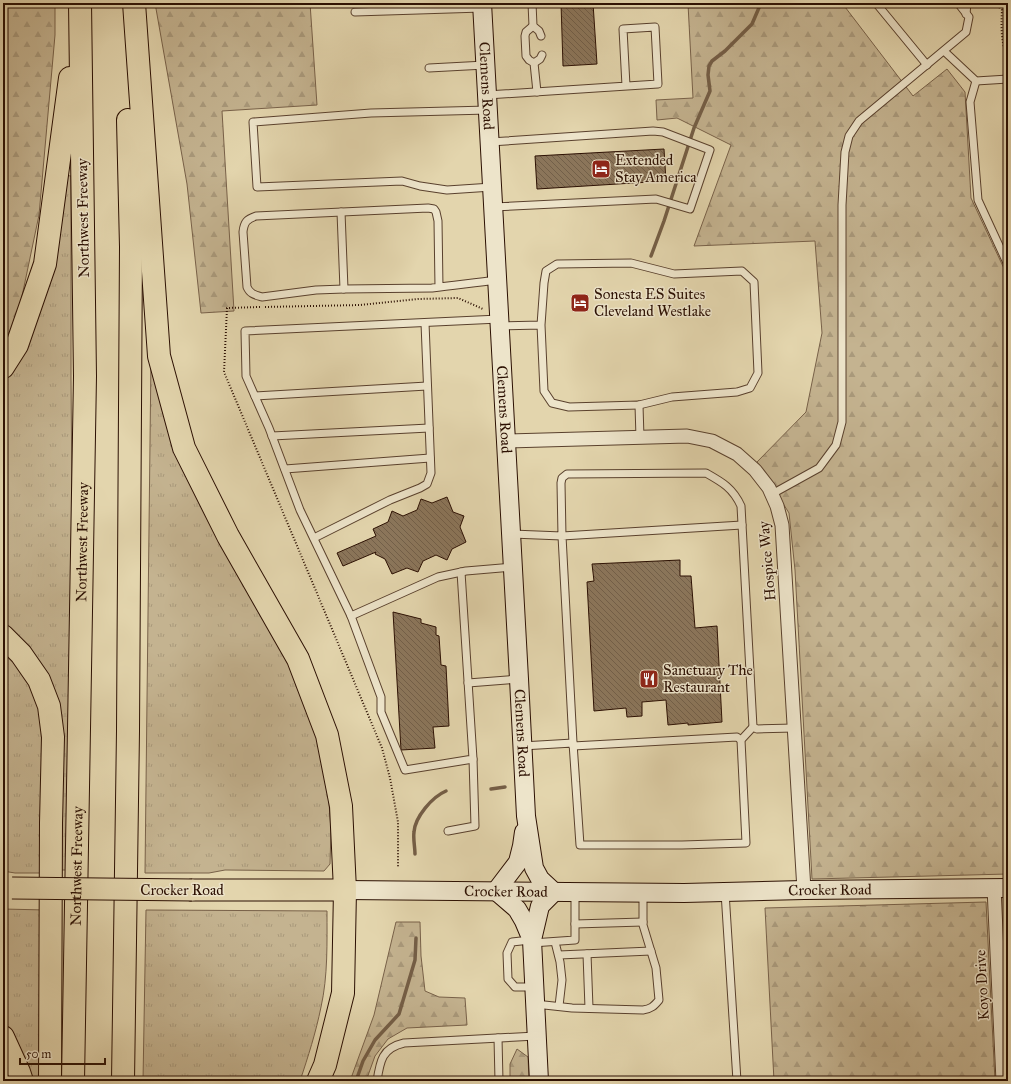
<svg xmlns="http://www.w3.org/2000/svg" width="1011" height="1084" font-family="'IM FELL Great Primer',serif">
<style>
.grass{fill:url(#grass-tufts);stroke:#786149}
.forest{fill:url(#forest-firs);stroke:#786149}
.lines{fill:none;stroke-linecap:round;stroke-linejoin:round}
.stream{stroke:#745e46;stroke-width:3.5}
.building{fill:url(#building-back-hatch);stroke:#2b0f02}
.lane-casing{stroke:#59402d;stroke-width:9}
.street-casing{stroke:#59402d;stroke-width:15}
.secondary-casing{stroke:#2b0f02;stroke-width:20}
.primary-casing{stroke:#2b0f02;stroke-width:23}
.highway-casing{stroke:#2b0f02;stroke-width:24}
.path{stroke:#2b0f02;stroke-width:2;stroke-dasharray:1 2;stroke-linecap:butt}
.lane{stroke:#ede4ca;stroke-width:7}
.street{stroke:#ede4ca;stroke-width:13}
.secondary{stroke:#ede4ca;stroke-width:18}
.primary{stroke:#e3d5ad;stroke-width:21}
.highway{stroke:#e3d5ad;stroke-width:22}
.primary-bridge-casing{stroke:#2b0f02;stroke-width:23;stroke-linecap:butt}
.primary-bridge{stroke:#e3d5ad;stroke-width:21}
.labels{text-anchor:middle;stroke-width:3;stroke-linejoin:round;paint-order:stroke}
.street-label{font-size:15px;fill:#2b0f02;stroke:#ede4ca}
.poi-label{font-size:15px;fill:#2b0f02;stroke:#ede4ca;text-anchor:start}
</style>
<defs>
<pattern id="grass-tufts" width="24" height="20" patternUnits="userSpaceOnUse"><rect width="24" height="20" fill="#c4b390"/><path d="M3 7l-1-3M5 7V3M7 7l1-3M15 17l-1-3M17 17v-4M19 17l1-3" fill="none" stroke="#a9997b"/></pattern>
<pattern id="forest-firs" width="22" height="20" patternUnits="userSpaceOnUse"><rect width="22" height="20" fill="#c4b390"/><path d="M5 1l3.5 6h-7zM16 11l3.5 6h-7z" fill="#a9997b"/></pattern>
<pattern id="building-back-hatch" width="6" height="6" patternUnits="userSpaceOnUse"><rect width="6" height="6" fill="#8b765b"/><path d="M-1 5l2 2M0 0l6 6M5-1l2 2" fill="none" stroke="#725f49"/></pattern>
</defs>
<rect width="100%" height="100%" fill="#e3d5ad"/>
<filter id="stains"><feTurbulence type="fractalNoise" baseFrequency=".005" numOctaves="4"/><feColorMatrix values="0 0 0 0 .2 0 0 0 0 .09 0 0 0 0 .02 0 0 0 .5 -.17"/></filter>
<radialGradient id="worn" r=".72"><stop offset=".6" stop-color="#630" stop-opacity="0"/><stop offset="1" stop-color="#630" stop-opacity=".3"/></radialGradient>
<g class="grass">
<polygon points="64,175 71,176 71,379 72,503 66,870 61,870 62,726 3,626 3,383 10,372"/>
<polygon points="151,357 158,383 279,636 326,762 331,830 330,864 324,871 225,870 209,873 145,873"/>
<polygon points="3,644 42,703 46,873 15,873 3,871"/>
<polygon points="3,909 46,910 46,1081 30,1081 23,1058 3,1018"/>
<path d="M146,910L327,911C327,942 328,976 321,1007C316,1032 308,1057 300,1081H143Z"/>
</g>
<g class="forest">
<polygon points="3,3 55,3 55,35 39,215 17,320 3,342 3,55 5,40 3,37"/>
<polygon points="155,3 310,3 317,105 222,111 234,311 201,313 187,184"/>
<polygon points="617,3 842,3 913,96 947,69 965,92 971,198 1008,277 1008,874 812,879 795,570 789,513 757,462 806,412 822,333 815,241 694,246 731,145 677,118 657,120 656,100 693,98 688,4 617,7"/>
<polygon points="986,902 995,1081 774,1081 765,908"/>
<polygon points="396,922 420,922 421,956 425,991 439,997 465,998 467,1025 407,1028 388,1039 375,1056 366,1081 350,1081 374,1015"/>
<polygon points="517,1049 528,1057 529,1081 510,1081 510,1064"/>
</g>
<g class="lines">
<g class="stream">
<polyline points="651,256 664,221 694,128 710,91 708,75 709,66 712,61 725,51 752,24 761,3"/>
<polyline points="491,789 505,787"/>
<path d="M415,854C415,847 413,839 414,832C415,817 432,797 446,791"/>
<polyline points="356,1081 363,1061 375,1040 399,1014 415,960 416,938"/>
</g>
</g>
<g class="building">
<polygon points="561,3 593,3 597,64 563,66"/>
<polygon points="664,149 666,181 537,189 535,156"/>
<polygon points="447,497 453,512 464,516 460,527 466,542 452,549 447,560 436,555 423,561 418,572 407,568 392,574 385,559 375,554 376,552 343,566 337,553 376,536 373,529 388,522 392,511 403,516 417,510 421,499 432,503"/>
<polygon points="680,560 680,576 691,576 695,628 717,626 722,722 688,725 688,723 668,725 666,700 642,702 642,716 627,717 626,708 594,711 587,582 594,581 592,564"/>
<polygon points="393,612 421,619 421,623 436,627 436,635 439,636 441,665 446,666 449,726 433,727 435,748 401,750"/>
</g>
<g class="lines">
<g class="lane-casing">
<g id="lane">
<polyline points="532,3 533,26 539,31 541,36"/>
<polyline points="876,3 927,65"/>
<polyline points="355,12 482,8"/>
<polyline points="966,14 967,3"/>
<polyline points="533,26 526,32 525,36 526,56 529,60 534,63 537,92"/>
<polyline points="944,51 976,81 1008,79"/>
<polyline points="534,63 540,59 542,55"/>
<polyline points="429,68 485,65"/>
<polyline points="976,81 970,102 978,200 1008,265"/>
<polyline points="487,95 658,84 655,27 623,29 626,86"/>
<polyline points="488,110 371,113 253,122 257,187 402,181 420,186 447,190 492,187"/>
<polyline points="490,142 653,131 663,132 710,150 690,209 656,199 494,207"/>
<polyline points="341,212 344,289"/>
<path d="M439,287L438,221L436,212L434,209L428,208L256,216C247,219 244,222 243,232L247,287C250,294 255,295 262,297L316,290L344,289L432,288C454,285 475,283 497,280"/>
<polyline points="500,326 541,325 544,283 546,271 557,264 631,263 674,274 742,271 754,282 758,373 750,388 737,392 672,397 639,405 569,407 552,403 544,391 541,325"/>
<polyline points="255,396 427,386"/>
<polyline points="639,405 640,438"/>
<polyline points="272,436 429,428"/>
<polyline points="285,469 430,458"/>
<polyline points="772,494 819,468 836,445 842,422 842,205 845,152 849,136 859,121 966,32 969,17 958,3"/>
<path d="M512,534L562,536L561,483L562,478L567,474L706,473C722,482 733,488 741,506L753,727L757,729L794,728"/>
<polyline points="314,538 390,500 420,488 427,484 431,473 425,323"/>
<polyline points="461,572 473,759 405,770 381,712 381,697 351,616 300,510 269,428 246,376 245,331 499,319"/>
<polyline points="351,616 438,577 466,571 513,567"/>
<polyline points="468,683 519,679"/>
<polyline points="573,743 562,536 742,525"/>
<polyline points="522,746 573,743 580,845 682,845 746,843 741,740 753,727"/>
<polyline points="573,746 737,737 741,740"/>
<polyline points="448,831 475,826 473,759"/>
<polyline points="725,892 737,1081"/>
<polyline points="575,924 643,922"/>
<polyline points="530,940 512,942 507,953 508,979 515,987 534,987"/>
<polyline points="555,942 560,962 562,980 559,1006"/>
<polyline points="532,943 575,940 575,892"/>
<polyline points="587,954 589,1008"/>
<polyline points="559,955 651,951"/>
<path d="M535,1004L572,1008L643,1010C651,1009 654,1006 659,1000L656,968L643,925V893"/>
<polyline points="498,1038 499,1081"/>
<path d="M377,1081C380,1061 382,1048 404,1043L536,1036"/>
</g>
</g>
<g class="street-casing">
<g id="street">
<polyline points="506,441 687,436 712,441 737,454 755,470 769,488 777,506 782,525 804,890"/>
<polyline points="994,888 1003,1081"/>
</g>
</g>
<g class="secondary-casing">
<g id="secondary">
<path id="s1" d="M482,3L519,679L526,816L534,868L540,879L554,892"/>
<path id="s2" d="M345,890L684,893L804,890L1008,888"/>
<polyline points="496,891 518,862 522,846 524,832"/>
<polyline points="496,891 517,909 524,921 532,940"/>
<polyline points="539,1081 532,940 540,906 554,892"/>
</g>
</g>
<g class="primary-casing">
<polyline id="primary" points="192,890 345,890"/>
</g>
<g class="highway-casing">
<g id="highway">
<polyline points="134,3 159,356 184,448 228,536 298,659 327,735 341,806 345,890 343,993 325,1065 318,1081"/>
<polyline points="3,367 17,345 45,264 70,78"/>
<polyline points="3,636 21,654 39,680 49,706 53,737 51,823 50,1081"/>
<polyline points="3,1037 19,1072 22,1081"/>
<path id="s3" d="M73,1081L85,376L80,3"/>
<polyline points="123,1081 128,731 131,247 128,120"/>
</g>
</g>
<g class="path">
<path d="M995,3L1002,10C1001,28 1001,43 1008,61"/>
<polyline points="260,307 227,308 224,372 382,748 390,778 398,822 398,868"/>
<polyline points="265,307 360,305 418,299 458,298 483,309"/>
</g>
<use href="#lane" class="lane"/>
<use href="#street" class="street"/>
<use href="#secondary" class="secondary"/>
<use href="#primary" class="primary"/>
<use href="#highway" class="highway"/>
<g class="primary-bridge-casing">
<polyline id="primary-bridge" points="12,888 192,890"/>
</g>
<use href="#primary-bridge" class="primary-bridge"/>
</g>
<defs>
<g id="hotel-square" transform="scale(1)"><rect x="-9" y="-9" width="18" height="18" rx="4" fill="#8f2418" stroke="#ede4ca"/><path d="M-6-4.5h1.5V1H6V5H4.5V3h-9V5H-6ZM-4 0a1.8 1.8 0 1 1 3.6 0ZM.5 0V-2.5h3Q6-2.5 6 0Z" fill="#fff"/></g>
<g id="restaurant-square" transform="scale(1)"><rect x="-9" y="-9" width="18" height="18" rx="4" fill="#8f2418" stroke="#ede4ca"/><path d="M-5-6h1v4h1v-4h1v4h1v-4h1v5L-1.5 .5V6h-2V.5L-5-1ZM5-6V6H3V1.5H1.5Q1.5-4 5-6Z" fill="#fff"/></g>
</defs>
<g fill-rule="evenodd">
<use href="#hotel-square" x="601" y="169"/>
<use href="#hotel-square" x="580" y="303"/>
<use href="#restaurant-square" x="649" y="679"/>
</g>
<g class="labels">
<g class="street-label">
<text dy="5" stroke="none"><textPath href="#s1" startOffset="83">Clemens Road</textPath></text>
<text transform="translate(83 218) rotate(-91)" y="5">Northwest Freeway</text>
<text dy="5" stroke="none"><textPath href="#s1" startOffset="407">Clemens Road</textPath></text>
<text dy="5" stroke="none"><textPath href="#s3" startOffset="539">Northwest Freeway</textPath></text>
<text transform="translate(767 561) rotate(-95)" y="5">Hospice Way</text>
<text dy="5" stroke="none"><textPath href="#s1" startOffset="731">Clemens Road</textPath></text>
<text dy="5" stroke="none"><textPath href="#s3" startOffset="215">Northwest Freeway</textPath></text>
<text x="182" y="895">Crocker Road</text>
<text dy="5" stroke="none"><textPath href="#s2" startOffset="485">Crocker Road</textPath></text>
<text dy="5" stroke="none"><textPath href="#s2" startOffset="161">Crocker Road</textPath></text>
<text transform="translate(982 985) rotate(-93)" y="5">Koyo Drive</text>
</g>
<g class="poi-label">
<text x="615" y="165">Extended<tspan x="615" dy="17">Stay America</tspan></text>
<text x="594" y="299">Sonesta ES Suites<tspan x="594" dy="17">Cleveland Westlake</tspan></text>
<text x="663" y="675">Sanctuary The<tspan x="663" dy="17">Restaurant</tspan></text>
</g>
</g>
<rect width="1011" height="1084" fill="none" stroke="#e3d5ad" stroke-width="16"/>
<rect x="4" y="4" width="1003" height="1076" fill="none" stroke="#2b0f02" stroke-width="2"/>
<rect x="8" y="8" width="995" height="1068" fill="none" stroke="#2b0f02"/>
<path d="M20 1058v6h85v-6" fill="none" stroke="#2b0f02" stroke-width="2"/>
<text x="26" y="1058" font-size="12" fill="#2b0f02" stroke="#ede4ca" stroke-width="3" paint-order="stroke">50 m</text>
<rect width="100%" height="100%" filter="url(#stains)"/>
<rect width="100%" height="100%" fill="url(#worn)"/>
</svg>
